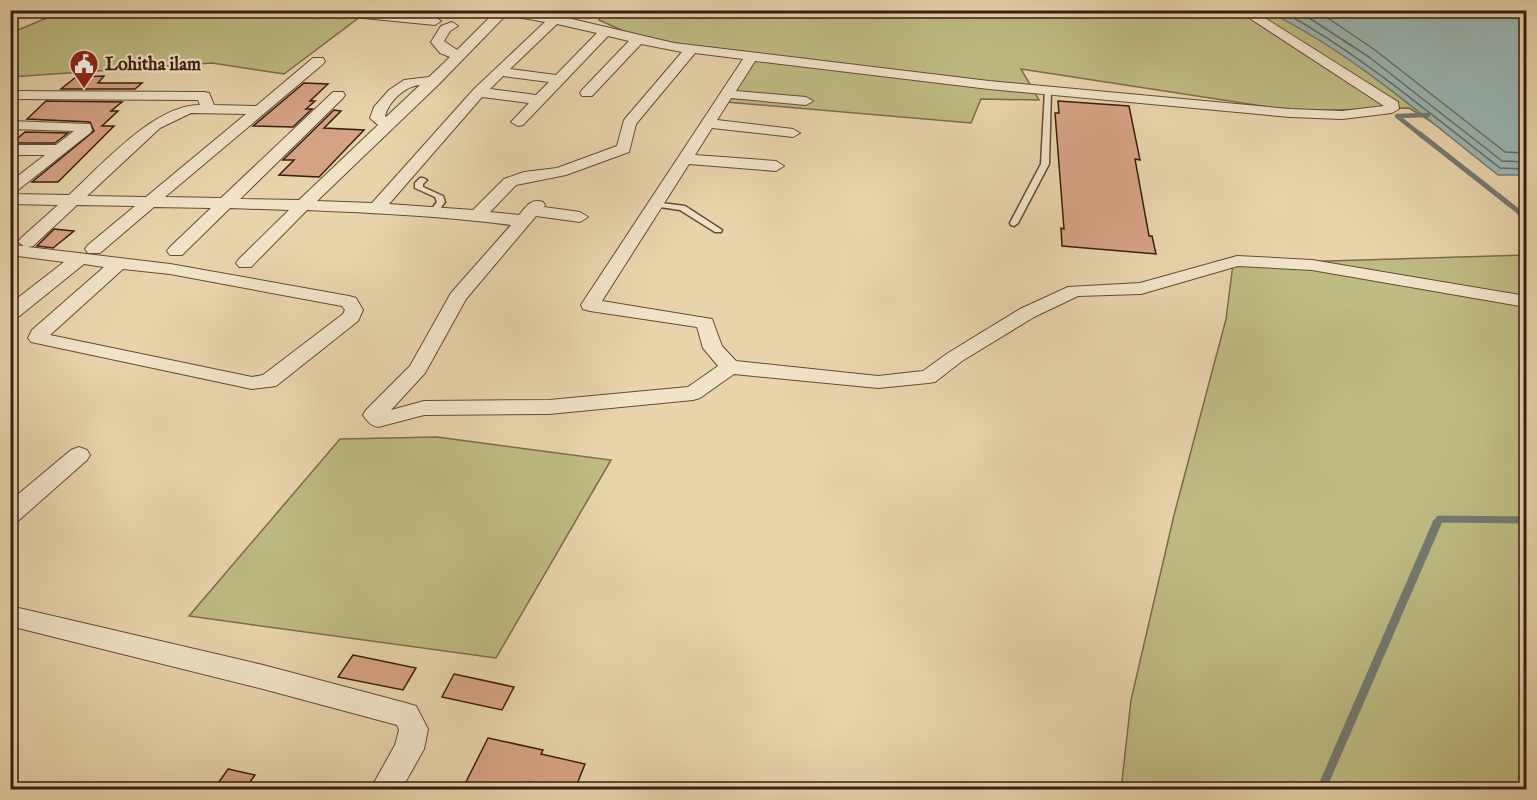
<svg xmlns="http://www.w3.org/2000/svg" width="1537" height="800" font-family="'IM FELL English',serif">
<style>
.green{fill:#bebb83;stroke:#7c6c48;stroke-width:1.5}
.water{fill:#9ab6b3;stroke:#747971;stroke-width:1.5}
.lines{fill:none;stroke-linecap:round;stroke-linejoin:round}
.shore{stroke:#6a6a60;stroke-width:1.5}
.stream-far3{stroke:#747971;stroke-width:4.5}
.stream-far2{stroke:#747971;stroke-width:5}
.stream-far1{stroke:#747971;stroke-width:7}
.stream{stroke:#747971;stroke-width:9}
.building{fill:#d6a284;stroke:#3b1d0e;stroke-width:1.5}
.lane-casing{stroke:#664b35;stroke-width:3}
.street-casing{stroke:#664b35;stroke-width:2}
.lane{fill:#f0e3c8;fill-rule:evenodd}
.street{fill:#f0e3c8;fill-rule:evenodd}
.labels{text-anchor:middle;stroke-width:4.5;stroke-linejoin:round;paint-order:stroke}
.far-poi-label{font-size:18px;font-weight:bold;fill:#3b1d0e;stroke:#f0e3c8;text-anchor:start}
</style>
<rect width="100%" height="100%" fill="#e8d4ab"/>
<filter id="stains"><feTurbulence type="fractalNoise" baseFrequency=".00333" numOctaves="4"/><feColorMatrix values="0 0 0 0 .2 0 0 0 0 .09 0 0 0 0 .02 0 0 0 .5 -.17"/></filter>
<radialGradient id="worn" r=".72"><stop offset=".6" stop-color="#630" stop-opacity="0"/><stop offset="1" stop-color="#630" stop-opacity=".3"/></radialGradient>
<g class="green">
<polygon points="270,10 361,16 284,74 212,63 11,77 11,33 63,11"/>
<polygon points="603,10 1526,11 1509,169 1409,108 1295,111 1021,69 1039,100 981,99 971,123 726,102 758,55 639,38 599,20"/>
<polygon points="1526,255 1526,789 1121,790 1131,700 1174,515 1226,319 1233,264"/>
<polygon points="437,437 611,460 496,658 189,616 340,439"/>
</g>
<path class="water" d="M1267,11H1526V175H1498C1424,117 1351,52 1267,11Z"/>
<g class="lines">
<g class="shore">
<path d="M1280,10C1360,54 1428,112 1500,168L1526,169"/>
<polyline points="1297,10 1369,57 1502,161 1526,162"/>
<polyline points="1316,10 1375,50 1505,152 1526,153"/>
</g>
<polyline class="stream-far3" points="1422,136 1397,116 1428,115"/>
<polyline class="stream-far2" points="1420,134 1518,211 1526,221"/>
<polyline class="stream-far1" points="1436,525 1439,519 1526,520"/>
<polyline class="stream" points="1321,790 1437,523"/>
</g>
<g class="building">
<polygon points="104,76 98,83 142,83 135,89 61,89 76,77"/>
<polygon points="304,83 328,84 310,101 315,101 306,109 312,109 293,127 253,126"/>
<polygon points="46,101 122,102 111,111 118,111 102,126 114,126 58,182 32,182 94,131 90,122 27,119"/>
<polygon points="1058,101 1129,106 1140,160 1135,159 1149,236 1152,236 1156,254 1062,246 1061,228 1064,229 1055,113 1059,113"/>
<polygon points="334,110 341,111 324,128 364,130 319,177 279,175 294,160 283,160"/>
<polygon points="25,132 68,133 55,143 12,143"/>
<polygon points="54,229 74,231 53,248 37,246"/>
<polygon points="353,655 416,668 403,690 338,677"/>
<polygon points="454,674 514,687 502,710 442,697"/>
<polygon points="488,738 543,750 541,754 585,764 575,789 559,789 529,782 526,789 499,789 466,782"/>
<polygon points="228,769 255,775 245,789 214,789"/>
</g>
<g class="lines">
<g class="lane-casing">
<g id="lane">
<polygon points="1048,88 1051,90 1049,164 1018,223 1014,226 1011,225 1010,223 1041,164 1045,90"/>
<polygon points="420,178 423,178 427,180 423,184 423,187 443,196 445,202 437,213 431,213 430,211 437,202 435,197 415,188 415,183"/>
<polygon points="653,202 685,206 722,230 721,232 715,232 680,210 653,206"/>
</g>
</g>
<g class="street-casing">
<g id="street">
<polygon points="10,10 31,10 10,17"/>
<polygon points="317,10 365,10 435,17 441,21 435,25 323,14"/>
<path d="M497,10H521L555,15L674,43L989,81L1290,109L1342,111L1384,106L1237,10H1252L1398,102L1399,109L1392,113L1342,119L1290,117L989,89L755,61L736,91L806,97L813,101L806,105L731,98L717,120L793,129L800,133L793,137L712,128L695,155L776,161L784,166L776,171L689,164L602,301L712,319L722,346L736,361L878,376L923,371L948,353L1020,309L1068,287L1140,283L1237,256L1312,260L1526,296V307L1312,270L1238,266L1141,294L1078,296L1034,317L962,361L935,382L928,383L878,388L734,374L700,398L693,400L549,414L424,415L378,427C370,425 368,422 363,415L366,410L410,366L451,293L511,225C442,216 376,213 307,210L251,267H239L236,263L239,259L289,210L230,208L182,255H170L167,251L170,247L211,208L154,207L100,253H88L85,249L88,245L135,206L77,205L33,246L28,247L170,264L349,296L356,298L363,310L358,321L276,386L252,389L31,342L28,338L32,330L104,267L84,264L17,318L10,320V304L64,262L10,255V245L24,246L18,242L21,238L58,205L10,204V182L45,155H10V145H56L74,131L10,129V121L90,124L92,130L90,133L13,194L69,195C101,166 155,104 200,105L198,100L10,99V91L204,92L209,93L214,105L256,106L313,58H323L325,61L323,64L165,197L221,198L333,92H343L345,95L343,98L240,199L299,200L378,125L370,118L374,107L389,90L404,80L429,77L450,57L440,53L431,42L441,26L452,22L458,26L450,31L444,41L457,50ZM506,15L545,22L474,89L372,203L317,201L439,84ZM557,24L597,33L556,75L510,69ZM608,36L629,41L582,90L580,93L582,96H592L641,44L682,52L624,120L617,146L557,168L524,172L504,179L473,210L389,204L482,97L529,103L511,122L518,126L523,125ZM695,53L743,59L581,305L583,309L590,311L697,327L703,348L718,366L688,387L549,400L424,401L391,410L425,373L466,299L536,216L580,222L588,217L580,212L544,207L545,205L543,202C531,198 526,207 519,215L490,212L516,185L566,175L629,152L636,124ZM503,76L549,82L536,95L490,89ZM420,85L386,117L385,116C389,101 405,86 420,85ZM191,113L246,114L146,197L87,196L160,128ZM123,269L170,274L342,306L345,310L343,314L263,375L252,377L50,335Z"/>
<polygon points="79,447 87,450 90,455 87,460 18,521 10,523 10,501 71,450"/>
<polygon points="10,606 263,665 406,703 416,706 428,729 424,749 401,790 370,790 395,745 399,730 397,725 263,689 10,626"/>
</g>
</g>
<use href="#lane" class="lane"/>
<use href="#street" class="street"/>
</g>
<defs>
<g id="civic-pin" transform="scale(1.5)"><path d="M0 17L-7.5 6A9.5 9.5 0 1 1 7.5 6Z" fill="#8f2418" stroke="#f0e3c8"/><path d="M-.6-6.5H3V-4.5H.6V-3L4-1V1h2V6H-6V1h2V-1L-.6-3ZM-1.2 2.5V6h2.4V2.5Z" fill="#fff"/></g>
</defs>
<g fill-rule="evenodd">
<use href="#civic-pin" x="84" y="64"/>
</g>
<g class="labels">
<g class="far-poi-label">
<text x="105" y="70">Lohitha ilam</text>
</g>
</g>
<rect width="1537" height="800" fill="none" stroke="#e8d4ab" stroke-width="36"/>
<rect x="12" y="12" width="1513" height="776" fill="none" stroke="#3b1d0e" stroke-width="3"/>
<rect x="18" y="18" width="1501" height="764" fill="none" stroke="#3b1d0e" stroke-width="1.5"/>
<rect width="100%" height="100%" filter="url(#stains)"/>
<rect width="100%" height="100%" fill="url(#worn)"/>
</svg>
